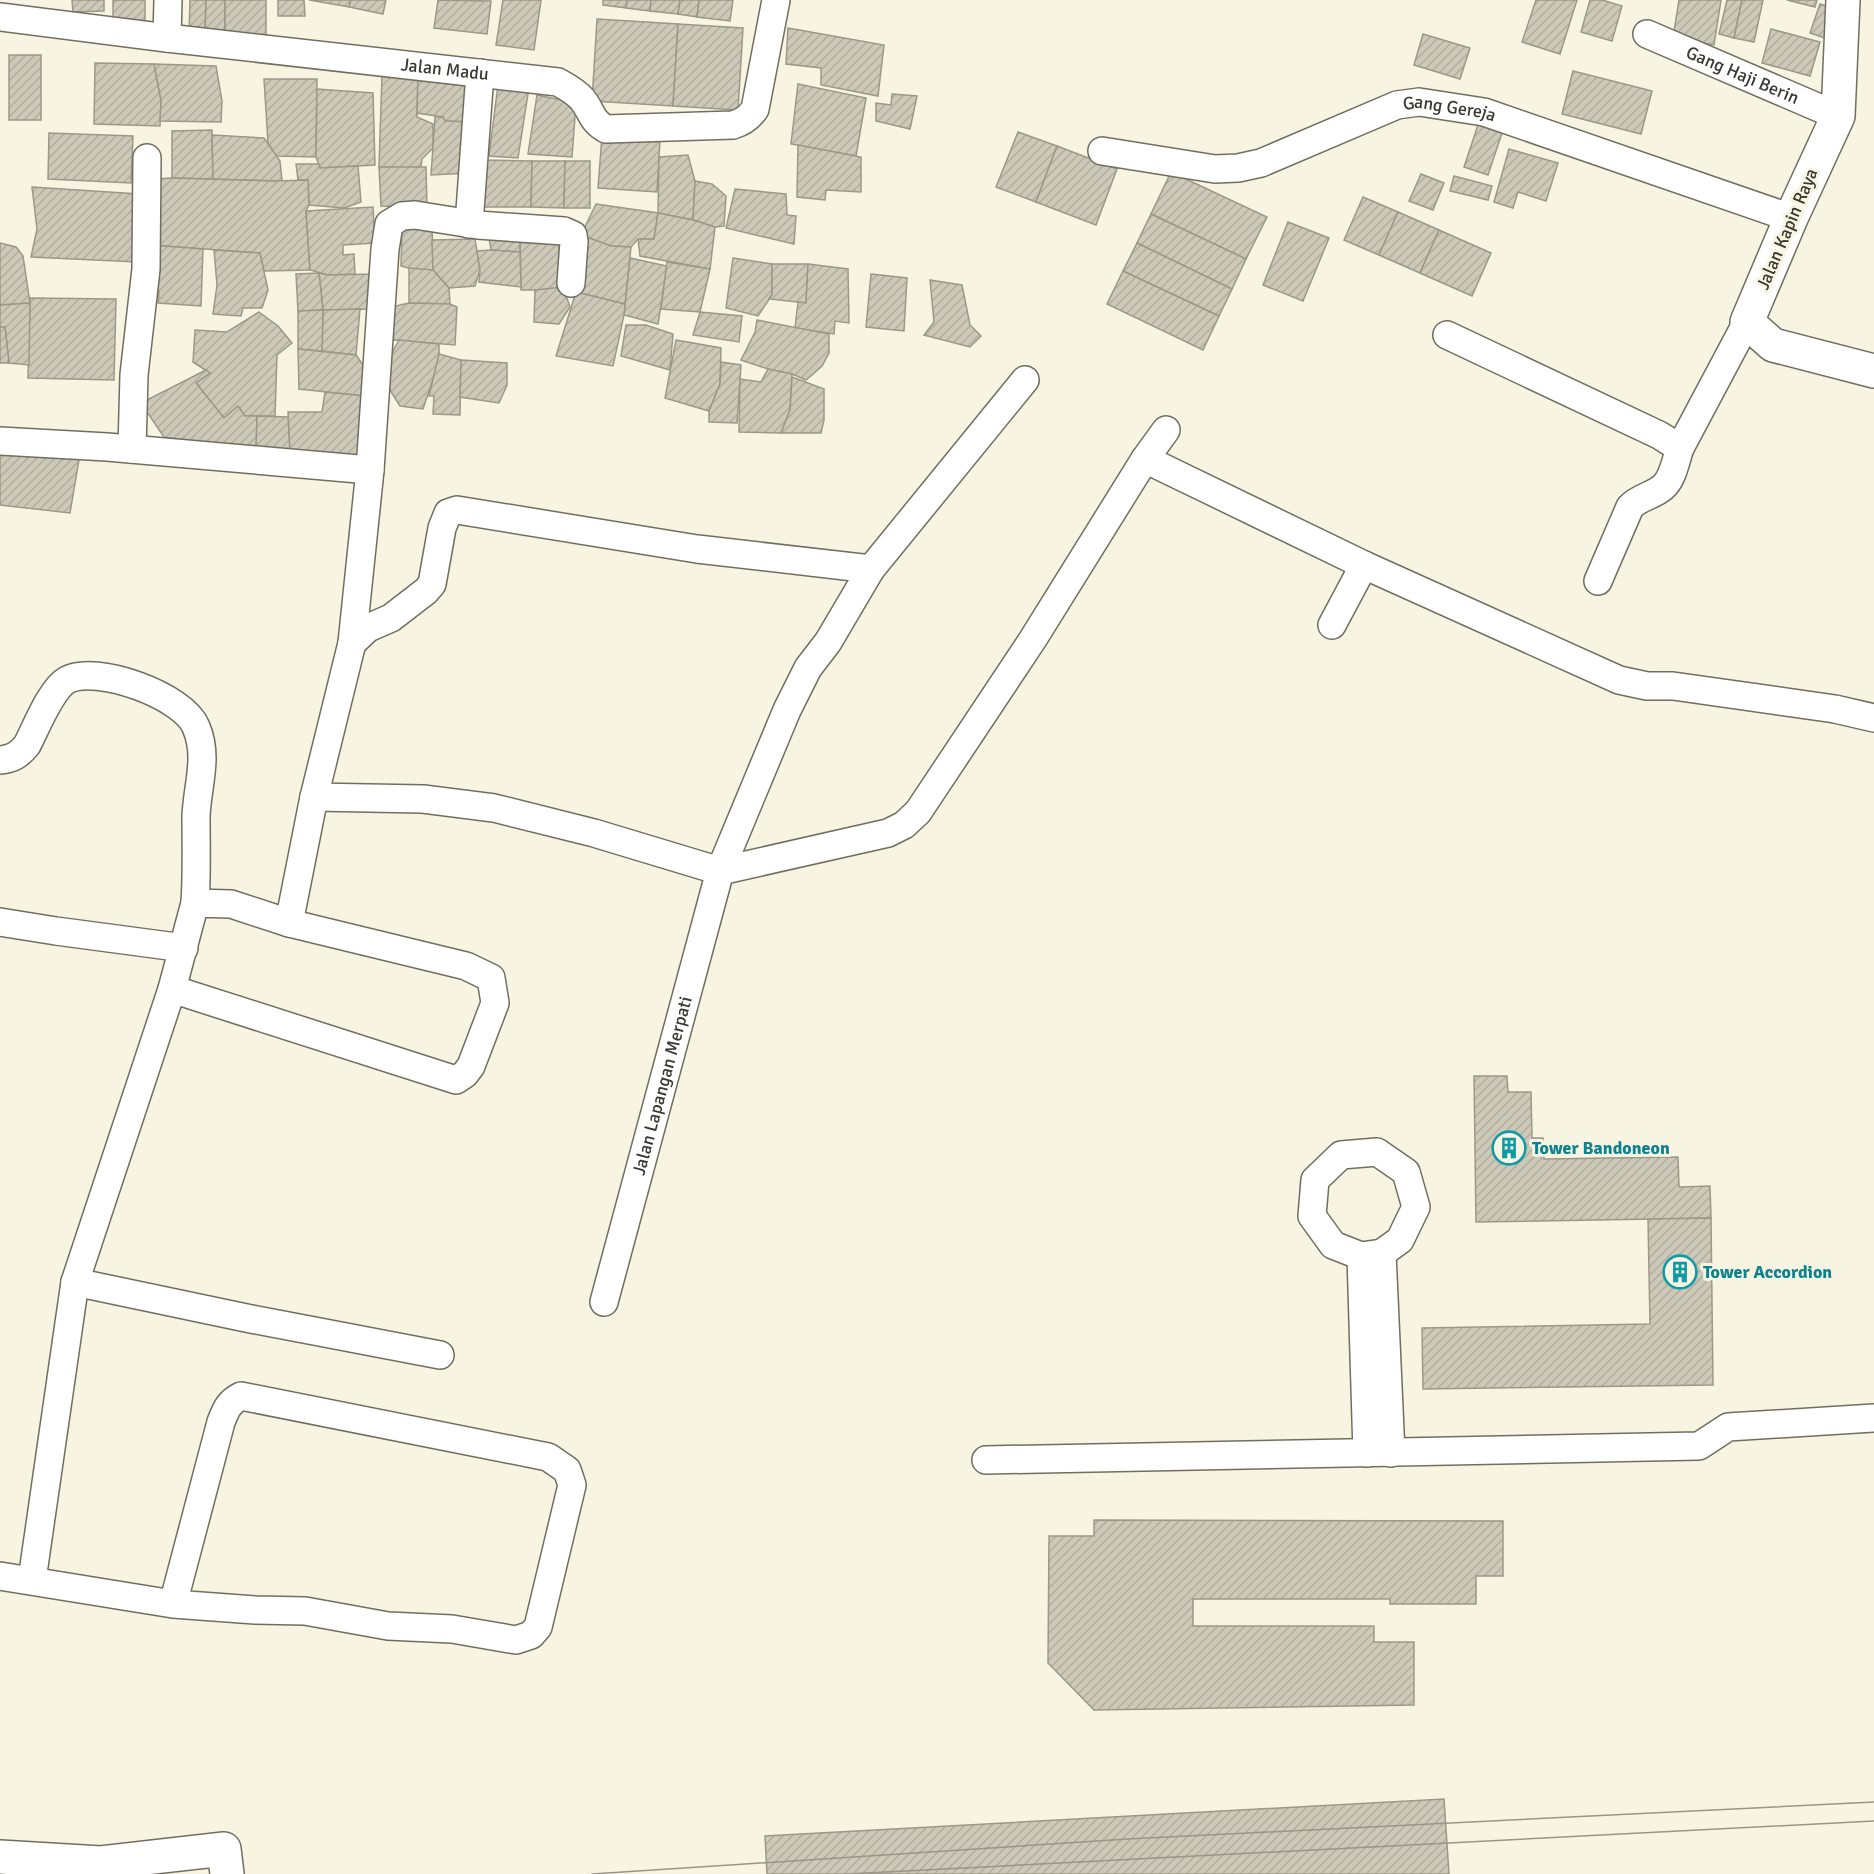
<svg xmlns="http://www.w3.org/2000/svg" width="1874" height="1874" font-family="Signika,sans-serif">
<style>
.building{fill:url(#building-hatch);stroke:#9c9888;stroke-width:1.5}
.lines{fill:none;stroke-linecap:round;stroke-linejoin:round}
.minor-casing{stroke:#726e5f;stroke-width:30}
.tertiary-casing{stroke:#726e5f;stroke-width:36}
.minor{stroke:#fff;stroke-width:27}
.tertiary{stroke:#fff;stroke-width:33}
.tram{stroke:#989589;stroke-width:1.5}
.labels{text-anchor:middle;stroke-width:6;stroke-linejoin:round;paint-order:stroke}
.street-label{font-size:18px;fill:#3a3832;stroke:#f8f4e2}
.culture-label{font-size:18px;font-weight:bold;fill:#0d838f;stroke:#f8f4e2;text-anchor:start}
</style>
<defs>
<pattern id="building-hatch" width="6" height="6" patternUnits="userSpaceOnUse" patternTransform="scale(1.5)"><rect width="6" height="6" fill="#cdc9b8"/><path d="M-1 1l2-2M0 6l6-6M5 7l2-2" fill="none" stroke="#b1ad9f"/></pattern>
</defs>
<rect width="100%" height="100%" fill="#f8f4e2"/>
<g class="building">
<polygon points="72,0 104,0 104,11 73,12"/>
<rect x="113" y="0" width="32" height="28"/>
<polygon points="190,0 206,0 205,35 189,35"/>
<polygon points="206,0 225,0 225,35 205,35"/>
<polygon points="225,0 266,0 266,36 225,35"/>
<polygon points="278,0 304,0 305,16 278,16"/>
<polygon points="309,0 351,0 349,7"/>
<polygon points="351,0 386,0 383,14 349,7"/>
<polygon points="438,0 491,1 487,34 434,28"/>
<polygon points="503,0 541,0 534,50 496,45"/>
<polygon points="603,0 627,0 626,8 603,5"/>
<polygon points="627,0 651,0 650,11 626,8"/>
<polygon points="651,0 680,0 678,14 650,11"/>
<polygon points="680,0 699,0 697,17 678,14"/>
<polygon points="699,0 733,0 730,21 697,17"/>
<polygon points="1536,0 1577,0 1560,54 1522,42"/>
<polygon points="1590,0 1602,0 1622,6 1612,41 1581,32"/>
<polygon points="1679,0 1721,0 1714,45 1673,38"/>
<polygon points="1727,0 1742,0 1734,38 1719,34"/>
<polygon points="1742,0 1763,0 1754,42 1734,38"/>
<polygon points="1787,0 1817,0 1815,7"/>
<polygon points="1820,4 1834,8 1825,38 1810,33"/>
<polygon points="597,19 678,24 673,106 592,101"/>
<polygon points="678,24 743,28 738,110 673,106"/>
<polygon points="788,28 884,45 878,96 821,85 821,68 786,64"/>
<polygon points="1771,29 1820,42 1810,76 1762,63"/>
<polygon points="1423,34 1470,48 1460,79 1414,65"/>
<rect x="9" y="55" width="32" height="65"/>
<polygon points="95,63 154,64 161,100 160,126 94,124"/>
<polygon points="154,64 216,66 222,101 221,122 160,121 161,100"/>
<polygon points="1573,71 1652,91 1641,134 1562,114"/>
<polygon points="382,74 418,75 417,117 433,124 433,148 422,159 421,166 410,168 379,167"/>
<polygon points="418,75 471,82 470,122 445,121 443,117 417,113"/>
<polygon points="499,77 530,81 518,158 489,156"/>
<polygon points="264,79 317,79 316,157 276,156 268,143"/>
<polygon points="798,84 866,98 856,156 791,144"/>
<polygon points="317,89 373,93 375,165 320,168 316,157"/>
<polygon points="892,94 917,96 910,129 876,121 876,103 891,105"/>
<polygon points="537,95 576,103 572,157 528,154"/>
<polygon points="1481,116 1505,124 1488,175 1464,167"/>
<polygon points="435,117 443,117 445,121 470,122 469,173 431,175"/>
<polygon points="212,130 213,179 172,178 172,131"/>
<polygon points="1018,132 1057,146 1036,202 996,187"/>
<polygon points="49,133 133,136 131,183 48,179"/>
<polygon points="212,135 264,138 280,161 282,181 213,179"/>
<polygon points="602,136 660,140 657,192 598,188"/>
<polygon points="798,145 861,157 861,192 826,190 825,200 797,197"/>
<polygon points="1057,146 1117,169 1096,225 1036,202"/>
<polygon points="1509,149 1558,163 1546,201 1518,192 1513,208 1494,202"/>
<polygon points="688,155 695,181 693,220 658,213 659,157"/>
<polygon points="480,160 532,161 531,207 479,207"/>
<polygon points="532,161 565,161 564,208 531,207"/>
<polygon points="565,161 590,161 590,208 564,208"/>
<polygon points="296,164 319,164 320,168 358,166 361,202 344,208 309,205 308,180 298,180"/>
<polygon points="379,167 426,167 427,208 381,206"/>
<polygon points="1171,172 1267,217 1246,259 1151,214"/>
<polygon points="1421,174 1444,183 1433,210 1409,201"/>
<polygon points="1454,176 1492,186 1488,200 1450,191"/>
<polygon points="172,178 275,181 308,180 309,205 306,211 310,270 264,271 260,253 151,245 154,179"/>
<polygon points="695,181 712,184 726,196 724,226 715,227 693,220"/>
<polygon points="32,187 139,194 137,262 31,257 37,229"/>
<polygon points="735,189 786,194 787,215 796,216 794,244 726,228"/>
<polygon points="1363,197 1398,212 1379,255 1344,240"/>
<polygon points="596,204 658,213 654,239 638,239 631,247 611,246 581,235"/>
<polygon points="373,207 375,243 343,245 343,255 354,254 355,274 328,275 310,270 306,211"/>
<polygon points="1398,212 1439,230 1420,273 1379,255"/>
<polygon points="658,213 693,220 715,227 710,269 640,256 638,239 654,239"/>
<polygon points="1151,214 1246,259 1232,289 1137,243"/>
<polygon points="1288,222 1329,238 1303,301 1263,285"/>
<polygon points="402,223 432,223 433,270 419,271 401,266"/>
<polygon points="1439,230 1491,253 1472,296 1420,273"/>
<polygon points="488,232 520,234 520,252 491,250"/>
<polygon points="520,234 558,236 563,287 548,290 521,290"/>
<polygon points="581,235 611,246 631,247 625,304 576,292"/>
<polygon points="475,239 480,270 475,286 449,288 433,270 432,240"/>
<polygon points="0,243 16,247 23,256 30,303 0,305"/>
<polygon points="1137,243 1232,289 1219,316 1123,271"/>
<polygon points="151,245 203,249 201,306 158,303 159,292 148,291"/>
<polygon points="214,250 260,253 268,290 262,308 243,308 241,316 213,314 217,285"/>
<polygon points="491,250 520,252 521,287 479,282 480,270 477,251"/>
<polygon points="630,258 667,266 658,324 624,315"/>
<polygon points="733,258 772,264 772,295 758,316 726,308"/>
<polygon points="667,262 710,269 700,312 661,309"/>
<polygon points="772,264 808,264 806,303 769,299 772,295"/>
<polygon points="808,264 848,269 849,323 835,321 834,334 795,328 798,302 806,303"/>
<polygon points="409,268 433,270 449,288 450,304 409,303"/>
<polygon points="1123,271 1219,316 1203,350 1107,304"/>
<polygon points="319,273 328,275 375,274 375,309 323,310"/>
<polygon points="319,273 323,310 298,311 296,274"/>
<polygon points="871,274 907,278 904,331 866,327"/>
<polygon points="930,280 962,285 970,325 981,336 970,347 924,335 934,322"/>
<polygon points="563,287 570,307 559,324 534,322 535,290"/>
<polygon points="576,292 625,304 624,315 613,366 556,356"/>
<polygon points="30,298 116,299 114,380 28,378"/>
<polygon points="30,303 29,365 9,363 5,327 0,327 0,305"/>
<polygon points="409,303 450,304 457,307 455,345 394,340 391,307"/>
<polygon points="360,309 356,355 322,351 323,310"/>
<polygon points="323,310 322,351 298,349 298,311"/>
<polygon points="259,312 278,326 292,343 277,355 275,416 245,416 238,406 224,418 196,383 210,373 193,362 195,330 227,332"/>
<polygon points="700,312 742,316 739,342 693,335"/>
<polygon points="757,320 829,334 829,353 822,366 806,380 792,374 768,369 741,360 755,332"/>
<polygon points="626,325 646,325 673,334 670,370 621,356"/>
<polygon points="0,327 5,327 9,363 0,363"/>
<polygon points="399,340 439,344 439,361 423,409 400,406 380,374"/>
<polygon points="676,340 721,348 720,384 709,411 665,398"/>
<polygon points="298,349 356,355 363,365 369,367 365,396 299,389"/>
<polygon points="439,354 461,360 460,415 433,414 434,396 429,396"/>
<polygon points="461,360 507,363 507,385 499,403 460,397"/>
<polygon points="721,362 741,365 737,423 709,422 709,411 720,384"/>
<polygon points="768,369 792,374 790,410 781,433 739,432 740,379 761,382"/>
<polygon points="206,370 210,373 196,383 224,418 238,406 245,416 257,416 256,451 164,437 141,403"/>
<polygon points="792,377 824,389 824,420 821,433 781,433 790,410"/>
<polygon points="325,392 365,396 357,460 290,454 288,412 322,412"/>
<polygon points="257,416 288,417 290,454 256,451"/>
<polygon points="0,444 81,448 70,513 0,505"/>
<polygon points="1474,1076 1507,1076 1508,1092 1531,1092 1532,1138 1543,1138 1544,1159 1678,1157 1679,1187 1710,1186 1711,1218 1476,1222"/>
<polygon points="1711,1218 1713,1385 1423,1389 1422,1328 1650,1324 1648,1219"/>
<polygon points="1094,1520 1503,1521 1503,1576 1476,1576 1476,1604 1390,1604 1390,1599 1193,1599 1193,1626 1374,1626 1374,1642 1414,1642 1414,1705 1094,1710 1048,1663 1049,1536 1094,1536"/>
<polygon points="1444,1799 1449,1874 767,1874 765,1836"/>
</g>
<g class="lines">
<g class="minor-casing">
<g id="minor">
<path id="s1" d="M0,17L167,38L558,82C567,87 575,91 582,99C592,111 591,121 606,129L733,125C743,122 749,118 755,109L776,0"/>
<path id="s2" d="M1647,34L1838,116"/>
<polyline points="167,38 168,0"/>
<path id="s3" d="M1102,151L1215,169L1238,168L1261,163L1397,105L1419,102L1484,112L1791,218"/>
<polyline points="469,224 480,73"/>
<polyline points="1447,335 1659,435 1680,448 1747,322"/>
<polyline points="0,441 107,447 370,470"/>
<polyline points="132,449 134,375 146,269 147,158"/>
<polyline points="1145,459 1364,565 1619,680 1647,686 1673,686 1835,709 1874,718"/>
<path d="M1598,581L1630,507C1639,497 1653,496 1663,487C1673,479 1676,459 1680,448"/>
<polyline points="1332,625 1364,565"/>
<polyline points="352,643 370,470 385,249 389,224 402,216 415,215 478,225 564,231 573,235 574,242 571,283"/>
<path d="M0,760C12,759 19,755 27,745C36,728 51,689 67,680C96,664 184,696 196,727C209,757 197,786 196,817C196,846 197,874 195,903"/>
<polyline points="314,797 423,799 494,808 594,833 720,871 888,833 904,825 918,812 1033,639 1145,459 1166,430"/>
<polyline points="0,922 56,931 184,948"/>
<polyline points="172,989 456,1080 465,1074 471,1066 495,1003 491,978 466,966 289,923"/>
<polygon points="1377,1152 1406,1172 1416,1207 1400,1240 1382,1253 1361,1256 1333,1245 1312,1216 1315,1180 1341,1155"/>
<polyline points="1382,1253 1391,1453"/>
<polyline points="1361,1256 1367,1453"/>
<polyline points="75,1282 251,1319 440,1355"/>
<path id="s4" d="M604,1302L720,871L787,710L808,668L828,642L871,569L1025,380"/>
<polyline points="986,1460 1699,1446 1728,1427 1874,1418"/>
<path d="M0,1576L173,1604L255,1610L305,1611L388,1626L452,1629L516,1640L531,1635L538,1627L572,1485L567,1470L548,1457L241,1396C229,1402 226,1409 221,1422L173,1604"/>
<polyline points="32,1580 75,1282 172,989 195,903 231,904 289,923 314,797 352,643 368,628 391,618 426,591 432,584 442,528 448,513 457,510 697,549 871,569"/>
</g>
</g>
<g class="tertiary-casing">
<g id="tertiary">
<polyline points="1843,0 1838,116 1791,218 1747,322 1773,345 1874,371"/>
<polyline points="0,1857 101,1863 224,1849 227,1874"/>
</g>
</g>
<use href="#minor" class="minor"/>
<use href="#tertiary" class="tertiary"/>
<g class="tram">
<polyline points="592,1874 1128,1839 1874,1802"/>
<polyline points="847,1874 1874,1821"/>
</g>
</g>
<defs>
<g id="building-ring" transform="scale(1.725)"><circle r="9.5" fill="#f8f4e2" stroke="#0f9aa8" stroke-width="1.5"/><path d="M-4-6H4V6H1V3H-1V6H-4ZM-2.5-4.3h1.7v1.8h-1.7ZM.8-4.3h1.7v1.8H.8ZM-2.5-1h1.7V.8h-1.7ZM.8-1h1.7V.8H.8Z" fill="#0f9aa8"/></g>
</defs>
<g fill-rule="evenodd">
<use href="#building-ring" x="1509" y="1148"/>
<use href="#building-ring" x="1680" y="1272"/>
</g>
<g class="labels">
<g class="street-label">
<text dy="6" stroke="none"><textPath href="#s1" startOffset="448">Jalan Madu</textPath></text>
<text dy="6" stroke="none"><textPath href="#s2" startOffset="104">Gang Haji Berin</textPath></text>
<text dy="6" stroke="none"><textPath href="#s3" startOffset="362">Gang Gereja</textPath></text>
<text transform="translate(1787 229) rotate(-67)" y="6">Jalan Kapin Raya</text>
<text dy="6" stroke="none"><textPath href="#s4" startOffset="224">Jalan Lapangan Merpati</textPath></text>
</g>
<g class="culture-label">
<text x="1532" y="1154">Tower Bandoneon</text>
<text x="1703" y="1278">Tower Accordion</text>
</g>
</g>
</svg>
